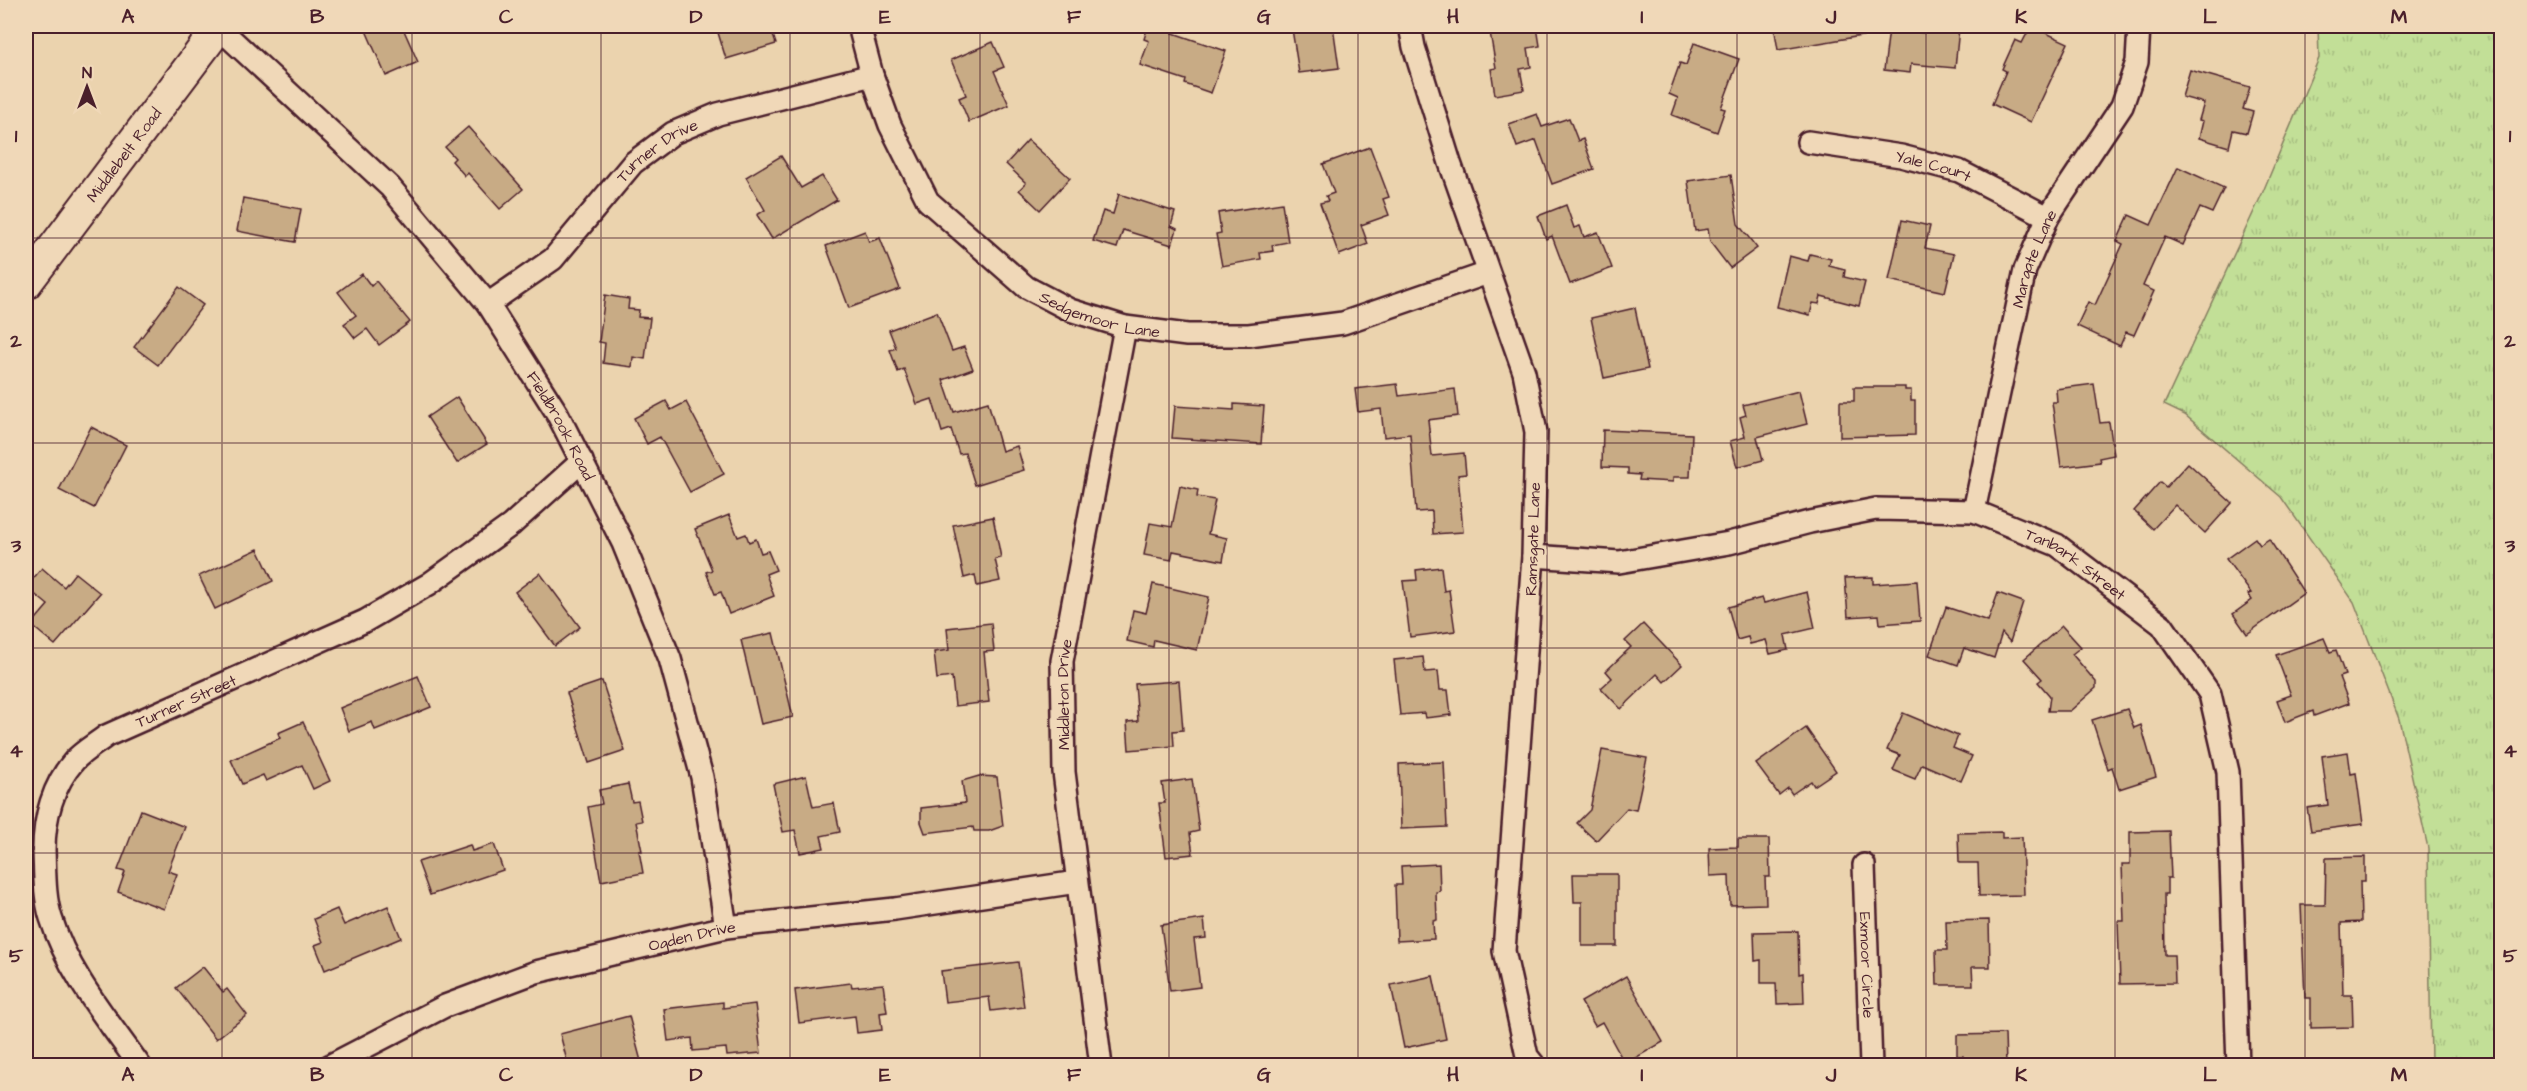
<svg xmlns="http://www.w3.org/2000/svg" width="2527" height="1091" font-family="'Architects Daughter',sans-serif">
<style>
.grass{fill:url(#grass-tufts);stroke:#867f61;stroke-width:1.5}
.building{fill:#c8ab85;stroke:#4a1f2b;stroke-width:1.5}
.lines{fill:none;stroke-linecap:round;stroke-linejoin:round}
.street-casing{stroke:#4a1f2b;stroke-width:26}
.secondary-casing{stroke:#4a1f2b;stroke-width:34}
.street{stroke:#f0d8b8;stroke-width:21}
.secondary{stroke:#f0d8b8;stroke-width:30}
.grid{fill:none;stroke:#4a1f2b;stroke-width:1.5;stroke-opacity:0.55}
.labels{text-anchor:middle;stroke-width:4.5;stroke-linejoin:round;paint-order:stroke}
.street-label{font-size:16px;fill:#4a1f2b;stroke:#f0d8b8}
.neatline{fill:none;stroke:#4a1f2b;stroke-width:2}
.grid-label{font-size:20px;text-anchor:middle;font-weight:bold;fill:#4a1f2b}
</style>
<defs>
<pattern id="grass-tufts" width="24" height="20" patternUnits="userSpaceOnUse" patternTransform="scale(1.5)"><rect width="24" height="20" fill="#c2df97"/><path d="M3 7l-1-3M5 7V3M7 7l1-3M15 17l-1-3M17 17v-4M19 17l1-3" fill="none" stroke="#a8bf82"/></pattern>
</defs>
<rect width="100%" height="100%" fill="#ebd3ae"/>
<filter id="ink" filterUnits="userSpaceOnUse"><feTurbulence type="fractalNoise" baseFrequency=".0167" numOctaves="2"/><feDisplacementMap in="SourceGraphic" scale="12" xChannelSelector="R" yChannelSelector="G"/><feConvolveMatrix kernelMatrix="1 2 1 2 8 2 1 2 1" color-interpolation-filters="sRGB"/></filter>
<g filter="url(#ink)">
<polygon class="grass" points="2318,26 2501,26 2501,1065 2431,1065 2428,848 2399,719 2354,602 2281,497 2185,415 2164,405 2262,194 2319,58"/>
<g class="building">
<polygon points="364,26 402,26 418,62 386,76"/>
<polygon points="716,26 770,26 776,44 726,59"/>
<polygon points="1148,26 1175,26 1173,33 1226,51 1211,93 1185,84 1186,80 1140,65 1149,41 1144,39"/>
<polygon points="1298,26 1333,26 1339,68 1299,73 1292,29 1298,28"/>
<polygon points="1489,26 1524,26 1525,29 1537,27 1540,46 1528,48 1531,67 1520,69 1524,90 1495,95 1491,69 1496,68"/>
<polygon points="1774,26 1867,26 1867,35 1778,50"/>
<polygon points="1925,26 1959,28 1955,68 1911,64 1910,73 1884,70 1889,29 1924,33"/>
<polygon points="2031,26 2068,43 2031,122 1992,104 2006,71 2002,69 2015,40 2022,43"/>
<polygon points="993,42 1004,67 994,71 1009,105 969,122 959,98 966,95 951,60"/>
<polygon points="1694,43 1739,59 1721,108 1725,109 1717,132 1672,115 1678,98 1669,94 1680,63 1686,65"/>
<polygon points="2190,70 2250,87 2243,109 2253,112 2247,133 2233,130 2229,147 2199,138 2203,121 2199,120 2204,103 2182,97"/>
<polygon points="1537,114 1542,127 1569,118 1578,141 1583,139 1594,169 1552,184 1536,140 1517,147 1509,124"/>
<polygon points="468,127 523,189 500,209 468,173 465,176 452,161 455,158 445,147"/>
<polygon points="1028,140 1070,178 1040,210 1019,190 1026,183 1006,164"/>
<polygon points="1370,147 1389,197 1383,199 1389,215 1361,225 1368,244 1339,255 1320,203 1328,201 1326,196 1334,193 1323,164"/>
<polygon points="781,156 801,188 822,176 837,200 772,239 757,215 765,210 746,177"/>
<polygon points="2178,167 2224,188 2212,213 2200,208 2183,245 2165,237 2143,286 2154,291 2134,335 2126,332 2120,346 2077,326 2088,302 2095,305 2123,244 2117,241 2129,215 2151,225"/>
<polygon points="1731,175 1738,224 1757,248 1730,268 1710,242 1708,229 1695,231 1688,181"/>
<polygon points="1119,194 1175,212 1171,226 1177,229 1172,245 1123,230 1117,248 1093,241 1103,211 1113,214"/>
<polygon points="243,198 301,209 295,242 237,231"/>
<polygon points="1282,203 1288,242 1272,245 1273,251 1260,253 1261,259 1222,266 1216,234 1221,233 1218,213"/>
<polygon points="1566,205 1574,228 1580,226 1584,237 1598,232 1612,268 1570,284 1552,236 1546,239 1538,216"/>
<polygon points="1902,220 1930,226 1925,248 1954,254 1945,292 1889,280"/>
<polygon points="865,231 869,242 880,238 900,289 849,308 826,246"/>
<polygon points="1810,254 1831,259 1829,266 1845,270 1844,277 1865,282 1859,306 1821,296 1819,304 1813,303 1810,315 1777,307 1789,256 1808,261"/>
<polygon points="362,274 371,286 376,281 410,322 379,345 367,329 355,338 344,324 356,315 338,292"/>
<polygon points="179,287 203,305 158,365 134,347"/>
<polygon points="605,295 629,299 628,309 639,310 638,317 650,318 645,359 633,357 632,367 603,363 605,343 599,342"/>
<polygon points="1635,308 1648,369 1604,378 1591,318"/>
<polygon points="937,312 952,351 964,347 973,369 943,380 954,412 988,402 1002,451 1017,446 1024,470 975,485 965,453 959,454 951,429 942,432 932,399 917,404 904,369 898,372 890,350 896,348 889,330"/>
<polygon points="1397,384 1399,396 1455,389 1458,416 1428,420 1432,456 1464,453 1466,474 1458,475 1463,532 1433,534 1432,511 1416,512 1410,434 1384,437 1381,409 1358,412 1355,389"/>
<polygon points="2094,384 2100,423 2109,422 2114,455 2099,458 2100,462 2061,467 2052,402 2057,402 2056,389"/>
<polygon points="1854,387 1905,387 1905,390 1911,390 1911,401 1915,401 1915,435 1840,437 1840,401 1854,401"/>
<polygon points="1799,391 1807,424 1757,437 1763,460 1737,467 1730,441 1745,437 1740,417 1746,415 1743,405"/>
<polygon points="457,397 487,444 457,463 427,417"/>
<polygon points="666,401 671,410 686,402 724,474 690,492 660,437 647,444 634,418"/>
<polygon points="1234,404 1264,406 1261,444 1172,438 1175,406 1234,410"/>
<polygon points="91,427 126,445 94,508 59,490"/>
<polygon points="1603,430 1692,434 1690,477 1673,477 1673,482 1639,480 1640,475 1628,474 1628,468 1602,467"/>
<polygon points="2188,463 2232,503 2205,533 2175,505 2153,529 2134,511 2160,482 2166,487"/>
<polygon points="1180,486 1198,490 1197,497 1215,500 1208,534 1227,538 1223,561 1173,551 1171,560 1144,555 1150,523 1172,527"/>
<polygon points="729,515 738,537 746,534 749,542 756,539 761,553 768,551 776,570 766,574 774,596 729,614 721,592 715,594 706,572 712,570 695,529"/>
<polygon points="993,517 1001,558 995,559 1000,581 977,586 975,575 964,578 953,525"/>
<polygon points="2255,538 2260,545 2269,539 2304,593 2247,634 2233,614 2252,600 2248,594 2251,593 2226,559"/>
<polygon points="258,549 273,581 215,609 199,576"/>
<polygon points="1441,567 1444,591 1449,590 1455,631 1410,637 1403,581 1417,580 1416,570"/>
<polygon points="42,568 64,587 75,573 100,593 55,645 31,625 48,605 26,587"/>
<polygon points="540,573 580,627 555,646 515,592"/>
<polygon points="1873,577 1873,584 1917,581 1920,621 1880,624 1879,615 1848,617 1845,578"/>
<polygon points="1153,584 1209,597 1197,650 1154,640 1153,647 1127,641 1133,610 1146,613"/>
<polygon points="1807,592 1815,628 1785,635 1788,650 1770,654 1766,640 1750,644 1748,637 1737,640 1728,607 1762,598 1764,603"/>
<polygon points="1998,593 2023,602 2010,642 2002,633 1994,658 1964,648 1958,665 1929,655 1946,607 1988,621"/>
<polygon points="991,623 994,651 984,652 989,702 955,706 952,677 937,679 934,652 949,650 947,628"/>
<polygon points="1643,624 1682,665 1664,682 1657,674 1621,709 1601,688 1612,678 1606,671 1631,647 1625,641"/>
<polygon points="2062,626 2081,647 2072,654 2096,682 2096,688 2070,711 2048,711 2050,696 2038,682 2042,679 2024,659"/>
<polygon points="773,633 793,717 761,724 741,640"/>
<polygon points="2324,638 2330,652 2336,650 2345,675 2339,677 2349,703 2314,716 2313,711 2285,722 2277,700 2291,695 2276,655"/>
<polygon points="1423,657 1425,672 1438,671 1440,690 1448,690 1451,715 1425,718 1424,713 1400,715 1394,660"/>
<polygon points="418,676 431,707 375,730 372,722 349,731 340,708"/>
<polygon points="602,681 625,751 589,763 567,693"/>
<polygon points="1179,681 1183,730 1173,731 1174,746 1129,750 1127,722 1138,721 1135,684"/>
<polygon points="2127,709 2134,728 2141,725 2156,777 2119,789 2112,767 2108,769 2092,720"/>
<polygon points="1903,713 1958,736 1953,748 1972,756 1961,781 1922,764 1915,779 1893,770 1900,755 1887,750"/>
<polygon points="303,722 330,781 313,789 302,765 266,781 263,775 242,784 231,760 280,738 278,733"/>
<polygon points="1806,728 1836,771 1814,786 1811,781 1792,794 1788,788 1779,795 1756,764"/>
<polygon points="1602,750 1647,758 1636,810 1627,808 1596,841 1577,823 1590,810"/>
<polygon points="2348,752 2351,774 2356,773 2363,824 2311,831 2307,808 2328,805 2322,756"/>
<polygon points="1444,762 1447,827 1401,829 1399,764"/>
<polygon points="806,776 813,807 834,803 840,832 821,836 824,848 800,853 795,830 783,832 773,784"/>
<polygon points="979,776 997,777 1003,826 989,831 974,831 973,827 925,833 921,822 921,808 965,803 962,781"/>
<polygon points="1192,779 1199,831 1190,833 1193,854 1166,857 1159,803 1165,803 1162,783"/>
<polygon points="628,784 632,802 638,801 642,821 636,822 642,851 639,851 643,873 601,881 588,807 602,804 599,790"/>
<polygon points="141,810 185,827 168,871 177,874 164,909 118,892 125,872 118,870"/>
<polygon points="2169,831 2171,878 2167,878 2167,894 2164,894 2165,955 2174,955 2175,983 2120,984 2118,921 2124,921 2122,864 2130,864 2130,832"/>
<polygon points="2002,832 2002,838 2022,837 2024,895 1979,896 1978,863 1959,863 1958,833"/>
<polygon points="1738,839 1769,839 1770,877 1765,877 1766,904 1730,905 1729,875 1710,876 1709,848 1738,847"/>
<polygon points="494,844 503,870 430,895 418,862 470,845 472,851"/>
<polygon points="2365,857 2365,881 2360,881 2361,922 2341,923 2343,995 2352,995 2353,1027 2311,1028 2311,998 2305,998 2301,905 2325,905 2326,858"/>
<polygon points="1439,864 1440,891 1436,892 1437,920 1433,921 1434,939 1397,941 1395,885 1402,885 1401,866"/>
<polygon points="1573,874 1617,874 1617,946 1582,946 1582,902 1574,902"/>
<polygon points="388,906 401,938 325,970 315,945 323,942 314,919 337,909 344,925"/>
<polygon points="1204,919 1206,938 1194,939 1200,987 1170,991 1161,925"/>
<polygon points="1989,920 1990,967 1972,967 1973,985 1937,985 1936,950 1947,950 1946,921"/>
<polygon points="1798,931 1799,974 1803,973 1804,1003 1777,1004 1776,983 1761,983 1761,960 1755,961 1754,932"/>
<polygon points="1018,962 1024,1007 991,1011 989,997 945,1002 941,971"/>
<polygon points="203,967 223,992 227,989 247,1015 216,1039 176,988"/>
<polygon points="1433,976 1446,1039 1404,1048 1391,985"/>
<polygon points="1626,976 1663,1042 1625,1064 1602,1022 1595,1026 1581,1002"/>
<polygon points="851,983 852,987 883,984 887,1012 880,1013 882,1030 857,1033 855,1016 799,1023 795,990"/>
<polygon points="723,1002 723,1008 755,1004 761,1053 727,1056 726,1048 693,1051 692,1038 668,1041 664,1009"/>
<polygon points="629,1016 642,1065 607,1065 606,1062 591,1065 568,1065 560,1034"/>
<polygon points="2005,1034 2006,1065 1964,1065 1963,1056 1957,1056 1957,1035"/>
</g>
<g class="lines">
<g class="street-casing">
<g id="street">
<path id="s1" d="M217,26L390,187L488,304L557,413L623,543L670,659L702,777L726,927"/>
<path id="s2" d="M859,26L872,75L890,125L928,201L1026,287L1070,310L1125,327L1187,335H1249L1343,323L1488,273"/>
<polyline points="1410,26 1414,47 1450,163 1524,372 1536,432 1533,556 1504,951 1527,1056 1535,1066"/>
<path id="s3" d="M1808,142L1901,156L1959,171L2048,217"/>
<path id="s4" d="M488,304L553,259L633,163L673,133L718,114L872,75"/>
<path id="s5" d="M1974,511L2025,270L2048,217L2122,106L2137,62L2139,26"/>
<path id="s6" d="M1533,556L1619,562L1729,543L1810,522L1876,509L1974,511L2057,545L2162,625L2210,694L2228,772L2238,1066"/>
<path id="s7" d="M1864,865L1871,1066"/>
<path id="s8" d="M140,1066C107,1019 68,973 51,918C44,896 45,872 44,850C44,818 53,785 74,761C83,751 96,744 106,736L365,621L429,584L511,525L582,461"/>
<path id="s9" d="M329,1066L445,1006L536,972L726,927L895,909L1077,882"/>
<path id="s10" d="M1101,1066L1064,772L1062,661L1125,327"/>
</g>
</g>
<g class="secondary-casing">
<g id="secondary">
<path id="s11" d="M26,284L220,26"/>
</g>
</g>
<use href="#street" class="street"/>
<use href="#secondary" class="secondary"/>
</g>
</g>
<path class="grid" d="M222,26V1066M412,26V1066M601,26V1066M790,26V1066M980,26V1066M1169,26V1066M1358,26V1066M1547,26V1066M1737,26V1066M1926,26V1066M2115,26V1066M2305,26V1066M26,238H2502M26,443H2502M26,648H2502M26,853H2502"/>
<g class="labels">
<g class="street-label">
<text dy="6" stroke="none"><textPath href="#s4" startOffset="231">Turner Drive</textPath></text>
<text dy="6" stroke="none"><textPath href="#s11" startOffset="162">Middlebelt Road</textPath></text>
<text dy="6" stroke="none"><textPath href="#s3" startOffset="128">Yale Court</textPath></text>
<text dy="6" stroke="none"><textPath href="#s5" startOffset="260">Margate Lane</textPath></text>
<text dy="6" stroke="none"><textPath href="#s2" startOffset="399">Sedgemoor Lane</textPath></text>
<text dy="6" stroke="none"><textPath href="#s1" startOffset="531">Fieldbrook Road</textPath></text>
<text transform="translate(1532 539) rotate(-88)" y="6">Ramsgate Lane</text>
<text dy="6" stroke="none"><textPath href="#s6" startOffset="562">Tanbark Street</textPath></text>
<text dy="6" stroke="none"><textPath href="#s10" startOffset="374">Middleton Drive</textPath></text>
<text dy="6" stroke="none"><textPath href="#s8" startOffset="466">Turner Street</textPath></text>
<text dy="6" stroke="none"><textPath href="#s9" startOffset="388">Ogden Drive</textPath></text>
<text dy="6" stroke="none"><textPath href="#s7" startOffset="100">Exmoor Circle</textPath></text>
</g>
</g>
<rect width="2527" height="1091" fill="none" stroke="#f0d8b8" stroke-width="66"/>
<g transform="translate(87 87)" stroke="#f0d8b8" stroke-width="4.5" paint-order="stroke">
<path d="M0-4.5L10 22L0 15L-10 22Z" fill="#4a1f2b"/>
<text y="-9" font-size="16" font-weight="bold" text-anchor="middle" fill="#4a1f2b">N</text>
</g>
<rect x="33" y="33" width="2461" height="1025" class="neatline"/>
<g class="grid-label">
<text x="128" y="23">A</text>
<text x="317" y="23">B</text>
<text x="506" y="23">C</text>
<text x="696" y="23">D</text>
<text x="885" y="23">E</text>
<text x="1074" y="23">F</text>
<text x="1264" y="23">G</text>
<text x="1453" y="23">H</text>
<text x="1642" y="23">I</text>
<text x="1831" y="23">J</text>
<text x="2021" y="23">K</text>
<text x="2210" y="23">L</text>
<text x="2399" y="23">M</text>
<text x="16" y="142">1</text>
<text x="2510" y="142">1</text>
<text x="16" y="347">2</text>
<text x="2510" y="347">2</text>
<text x="16" y="552">3</text>
<text x="2510" y="552">3</text>
<text x="16" y="757">4</text>
<text x="2510" y="757">4</text>
<text x="16" y="962">5</text>
<text x="2510" y="962">5</text>
<text x="128" y="1081">A</text>
<text x="317" y="1081">B</text>
<text x="506" y="1081">C</text>
<text x="696" y="1081">D</text>
<text x="885" y="1081">E</text>
<text x="1074" y="1081">F</text>
<text x="1264" y="1081">G</text>
<text x="1453" y="1081">H</text>
<text x="1642" y="1081">I</text>
<text x="1831" y="1081">J</text>
<text x="2021" y="1081">K</text>
<text x="2210" y="1081">L</text>
<text x="2399" y="1081">M</text>
</g>
</svg>
